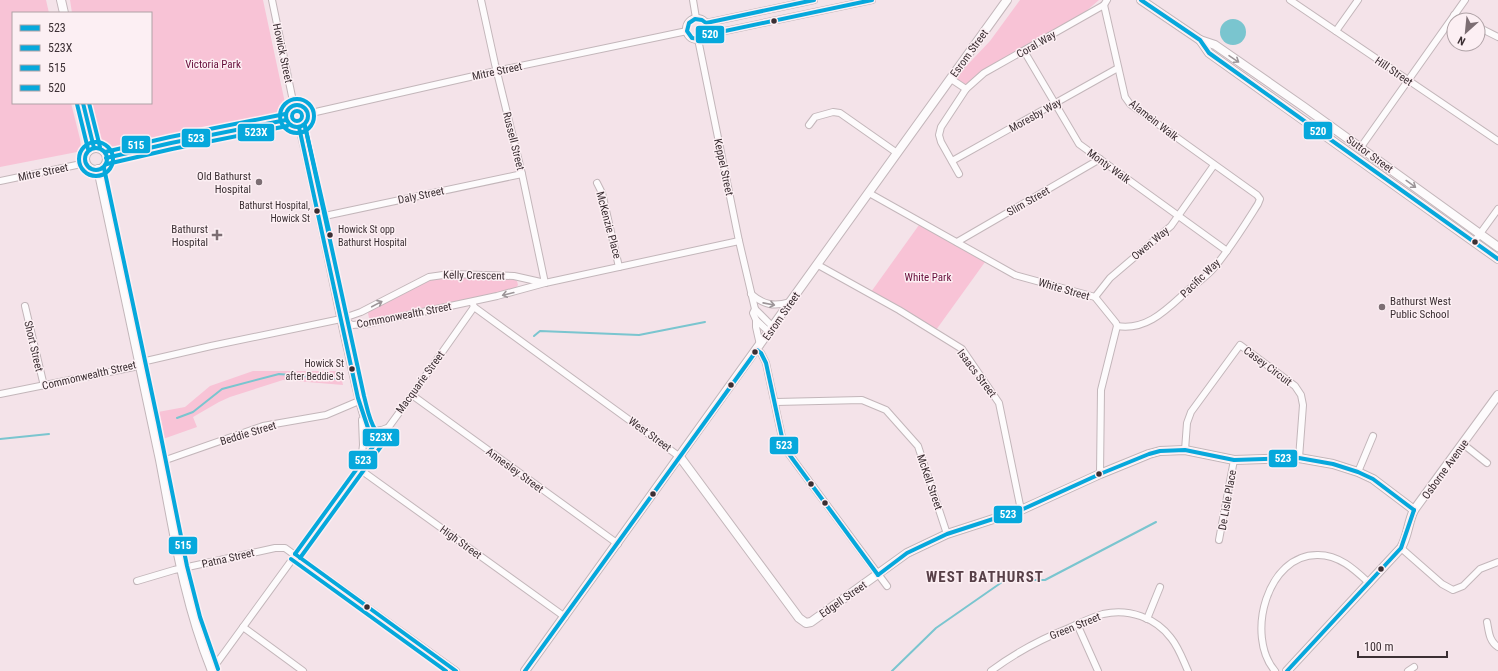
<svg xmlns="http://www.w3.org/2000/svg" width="1498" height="671" font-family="'Roboto Condensed',sans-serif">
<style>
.green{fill:#f8c3d6}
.water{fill:#7ac5cf}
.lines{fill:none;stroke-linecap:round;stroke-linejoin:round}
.stream{stroke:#7ac5cf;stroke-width:2}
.street-casing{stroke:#c3b6ba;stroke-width:8}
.secondary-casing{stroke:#c3b6ba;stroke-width:10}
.street{stroke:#fdfbfc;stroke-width:6}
.secondary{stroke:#fdfbfc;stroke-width:8}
.bus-1-casing{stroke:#fceff3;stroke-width:7}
.bus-2-casing{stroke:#fceff3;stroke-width:7}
.bus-3-casing{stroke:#fceff3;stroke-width:7}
.bus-4-casing{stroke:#fceff3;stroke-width:7}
.bus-1{stroke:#06a8dc;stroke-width:4}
.bus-2{stroke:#06a8dc;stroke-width:4}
.bus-3{stroke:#06a8dc;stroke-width:4}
.bus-4{stroke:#06a8dc;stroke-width:4}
.oneway{stroke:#9c9598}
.bus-dot{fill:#3b2f33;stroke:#fceff3;stroke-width:1.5}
.poi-dot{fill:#7c6e73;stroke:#fceff3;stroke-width:1.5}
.labels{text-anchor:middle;stroke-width:3;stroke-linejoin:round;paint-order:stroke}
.bus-label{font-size:10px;fill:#3b2f33;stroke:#fceff3;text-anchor:end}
.street-label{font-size:11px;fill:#3b2f33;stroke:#fceff3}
.park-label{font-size:11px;fill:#670e3b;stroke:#fceff3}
.poi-label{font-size:11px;fill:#3b2f33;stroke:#fceff3;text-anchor:end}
.district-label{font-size:15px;font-weight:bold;letter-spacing:1px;fill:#584048;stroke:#fceff3}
.line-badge{stroke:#fceff3;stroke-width:1.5}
.badge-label{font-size:11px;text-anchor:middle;font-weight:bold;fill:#fff}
</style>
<rect width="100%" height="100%" fill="#f4e3e9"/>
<g class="green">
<polygon points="0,0 46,0 49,13 13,13 13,103 71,103 80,139 81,147 77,152 0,167"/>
<polygon points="70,0 263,0 285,103 283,111 276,116 112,150 100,143 92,103 151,103 151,13 72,13"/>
<polygon points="1020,0 1099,0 1085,12 974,79 968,87 955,78 990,41"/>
<polygon points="919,225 985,262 936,330 871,292"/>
<polygon points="448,276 514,279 517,281 518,285 515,289 372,320 369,318 368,313 370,310 428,280 438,277"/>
<polygon points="253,371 340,371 343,385 283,380 230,397 219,402 193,417 197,427 163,439 158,412 185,407 210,386"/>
</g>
<circle class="water" cx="1233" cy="32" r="13"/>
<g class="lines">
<g class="stream">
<polyline points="534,336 540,331 639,335 705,322"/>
<polyline points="177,418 193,412 222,389 279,374 336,379"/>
<polyline points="0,439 49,434"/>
<polyline points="892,671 936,628 1005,580 1045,580 1156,522"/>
</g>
<g class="street-casing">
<g id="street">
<polyline points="272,0 294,106"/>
<polyline points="481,0 495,64 522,174 545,283"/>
<polyline points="693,0 696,18"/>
<polyline points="1290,0 1498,141"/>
<path d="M1104,5L1125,97L1130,104L1257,195L1260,199L1258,204C1244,226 1230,249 1213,269C1206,277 1196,284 1187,291C1167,309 1147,331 1117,326"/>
<polyline points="1454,15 1465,20"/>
<circle cx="697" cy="29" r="11"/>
<polyline points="706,23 814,0"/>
<polyline points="1478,27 1498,37"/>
<polyline points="1336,31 1358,0"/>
<polyline points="706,35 872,0"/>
<polyline points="698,39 739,241 755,309 753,313 756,320 769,332"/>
<polyline points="1024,51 1079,144 1227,251"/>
<polyline points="951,79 966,89"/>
<circle cx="297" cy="116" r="11"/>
<polyline points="307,114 496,71 687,31"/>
<polyline points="809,125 815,117 833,112 840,113 897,153"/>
<path d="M299,127C317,199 330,272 346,344C353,372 357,402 368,429C370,434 373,438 377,441"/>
<polyline points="1361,147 1465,0"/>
<polyline points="106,158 171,143 286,120"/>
<polyline points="952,161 1118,68"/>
<polyline points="959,174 941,142 939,135 941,127 966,89 984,73 1104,5 1107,0"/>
<polyline points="0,181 86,163"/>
<polyline points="597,183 602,193 619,267"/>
<polyline points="869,193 1015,275 1095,297 1116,323 1117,326 1101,390 1100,474"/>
<polyline points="320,217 522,174"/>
<polyline points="957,242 1100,159"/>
<polyline points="1474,242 1498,209"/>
<polyline points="818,265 899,310 962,349 999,403 1021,510"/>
<path d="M751,294C764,305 774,307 790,302"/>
<polyline points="1095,297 1110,278 1171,226 1214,165"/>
<polyline points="473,304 474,307 680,457"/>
<polyline points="25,306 44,386"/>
<polyline points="755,309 773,327"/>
<polyline points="341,319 352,325 366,324 497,296 545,283 739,241"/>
<polyline points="756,320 756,327 760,345"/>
<polyline points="757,350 761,353 766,363 783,442 786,450 887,586"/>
<polyline points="0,394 134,367 146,361 211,346 341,319 361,312 429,277 450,274 514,276 545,283"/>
<polyline points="412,395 618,544"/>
<polyline points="776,402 862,400 886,410 918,446 947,534"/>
<path d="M366,426C373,431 379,432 387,428"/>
<polyline points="1463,444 1487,463"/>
<polyline points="1185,450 1187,423 1191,412 1240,345 1295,386 1301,395 1303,405 1299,458"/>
<polyline points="361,461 363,445 362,420"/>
<polyline points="160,462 263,426 326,415 359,401"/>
<polyline points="358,468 565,617"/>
<polyline points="1358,472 1373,436"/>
<polyline points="1219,540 1234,460"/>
<polyline points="1401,548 1442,584 1453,590 1463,586 1480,569 1498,562"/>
<polyline points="137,581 174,570 275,548 285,548 456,671"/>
<polyline points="1147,619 1160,587"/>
<path d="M1487,622C1489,632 1489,641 1498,647"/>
<polyline points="1077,624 1098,671"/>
<polyline points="243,627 303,671"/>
<polyline points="211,671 412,395 474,307"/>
<path d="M991,671C1015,653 1041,639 1069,628C1080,623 1092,617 1103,614C1129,608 1156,618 1171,638C1179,648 1183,660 1188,671"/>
<path d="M1275,671C1245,636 1267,554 1318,555C1339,555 1354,569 1368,582"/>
<polyline points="1408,671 1414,667"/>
</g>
</g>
<g class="secondary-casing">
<g id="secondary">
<polyline points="61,0 64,13"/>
<polyline points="1141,0 1200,40 1215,45 1304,107 1498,247"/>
<polyline points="1200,40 1209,53 1498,259"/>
<polyline points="83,103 94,148"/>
<circle cx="96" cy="159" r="11"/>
<path d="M98,169C119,266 140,363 160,460C174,533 184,602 212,671"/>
<polyline points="680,457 799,618 806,623 811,622 907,553 947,534 1021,510 1100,474 1149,454 1160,451 1185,450 1234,460 1299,458 1333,464 1358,472 1373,479 1414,510"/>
<polyline points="525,671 1007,0"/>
<path d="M1287,671L1401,548C1408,536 1408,522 1414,510L1498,395"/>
</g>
</g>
<use href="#street" class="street"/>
<use href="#secondary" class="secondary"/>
<g class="bus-1-casing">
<g id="bus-1">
<polyline points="83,103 94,148"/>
<circle cx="297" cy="116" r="11"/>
<circle cx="96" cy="159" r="11"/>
<polyline points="106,158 171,143 286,120"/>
<polyline points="757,350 761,353 766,363 783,442 786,450 878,575"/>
<polyline points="295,554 377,441 369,431 358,398 299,127"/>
<polyline points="295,554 456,671"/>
<polyline points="878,575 907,553 947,534 1021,510 1100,474 1149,454 1160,451 1185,450 1234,460 1299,458 1333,464 1358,472 1373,479 1414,510"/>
<polyline points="525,671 757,350"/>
<polyline points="1287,671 1401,548 1414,510"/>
</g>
</g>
<g class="bus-2-casing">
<g id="bus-2">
<circle cx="297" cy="116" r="17"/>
<polyline points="77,104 88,149"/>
<circle cx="96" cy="159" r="17"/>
<polyline points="107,164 172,149 287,126"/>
<path d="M300,558L382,445C384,437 379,436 376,431C369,421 367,407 364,396L305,126"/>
<polyline points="291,559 446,671"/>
</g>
</g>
<g class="bus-3-casing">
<g id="bus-3">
<polyline points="89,103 100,147"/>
<circle cx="297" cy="116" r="5"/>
<polyline points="305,126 330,235"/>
<polyline points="105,152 170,137 285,114"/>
<polyline points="104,168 158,422 187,566 200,617 218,669"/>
</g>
</g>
<g class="bus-4-casing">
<g id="bus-4">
<polyline points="814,0 706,23 702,20 695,19 689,23 687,31 692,38 700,39 706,35 872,0"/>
<polyline points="1141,0 1200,40 1209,53 1498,259"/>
</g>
</g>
<use href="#bus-1" class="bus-1"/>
<use href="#bus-2" class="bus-2"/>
<use href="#bus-3" class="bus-3"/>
<use href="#bus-4" class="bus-4"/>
</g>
<defs><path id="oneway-shaft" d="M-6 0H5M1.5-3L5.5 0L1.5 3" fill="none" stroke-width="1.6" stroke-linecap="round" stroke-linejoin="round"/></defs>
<g class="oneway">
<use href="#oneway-shaft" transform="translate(1234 59) rotate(34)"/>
<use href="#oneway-shaft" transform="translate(1411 184) rotate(36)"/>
<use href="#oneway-shaft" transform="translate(508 294) rotate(166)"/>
<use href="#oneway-shaft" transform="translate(377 304) rotate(-28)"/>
<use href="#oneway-shaft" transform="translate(769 304) rotate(11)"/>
</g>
<g class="bus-dot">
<circle cx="774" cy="21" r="3.5"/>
<circle cx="317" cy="211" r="3.5"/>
<circle cx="330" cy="235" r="3.5"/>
<circle cx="1475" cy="242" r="3.5"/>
<circle cx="755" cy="352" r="3.5"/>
<circle cx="352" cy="369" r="3.5"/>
<circle cx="731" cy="385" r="3.5"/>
<circle cx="1099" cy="474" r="3.5"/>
<circle cx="811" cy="484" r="3.5"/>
<circle cx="653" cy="494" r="3.5"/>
<circle cx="825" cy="503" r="3.5"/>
<circle cx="1381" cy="569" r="3.5"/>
<circle cx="367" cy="607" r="3.5"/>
</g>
<g class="poi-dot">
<circle cx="259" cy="182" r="4"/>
<path d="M215 229h4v4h4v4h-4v4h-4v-4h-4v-4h4z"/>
<circle cx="1382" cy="307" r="4"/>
</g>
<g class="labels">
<g class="bus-label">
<text x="310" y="209">Bathurst Hospital,<tspan x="310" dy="13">Howick St</tspan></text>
<text x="338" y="233" text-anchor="start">Howick St opp<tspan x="338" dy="13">Bathurst Hospital</tspan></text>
<text x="344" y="367">Howick St<tspan x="344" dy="13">after Beddie St</tspan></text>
</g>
<g class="street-label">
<text transform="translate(1036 44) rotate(-30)" y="4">Coral Way</text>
<text transform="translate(283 53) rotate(78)" y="4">Howick Street</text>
<text transform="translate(969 53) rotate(-54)" y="4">Esrom Street</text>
<text transform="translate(497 71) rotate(-12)" y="4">Mitre Street</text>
<text transform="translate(1394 71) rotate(34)" y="4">Hill Street</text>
<text transform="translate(1035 115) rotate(-29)" y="4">Moresby Way</text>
<text transform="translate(1154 120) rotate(38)" y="4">Alamein Walk</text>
<text transform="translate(514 141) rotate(76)" y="4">Russell Street</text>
<text transform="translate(1370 154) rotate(36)" y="4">Suttor Street</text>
<text transform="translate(1109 166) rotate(36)" y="4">Monty Walk</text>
<text transform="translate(724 167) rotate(78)" y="4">Keppel Street</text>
<text transform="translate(43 172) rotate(-12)" y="4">Mitre Street</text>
<text transform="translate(421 195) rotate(-12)" y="4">Daly Street</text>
<text transform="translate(1028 201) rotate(-30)" y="4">Slim Street</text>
<text transform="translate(609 225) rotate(75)" y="4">McKenzie Place</text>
<text transform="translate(1150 243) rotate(-40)" y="4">Owen Way</text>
<text transform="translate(474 275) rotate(1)" y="4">Kelly Crescent</text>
<text transform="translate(1200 278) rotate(-44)" y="4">Pacific Way</text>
<text transform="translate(1064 289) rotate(16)" y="4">White Street</text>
<text transform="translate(404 315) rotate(-11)" y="4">Commonwealth Street</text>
<text transform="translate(781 316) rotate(-55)" y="4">Esrom Street</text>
<text transform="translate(34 346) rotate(77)" y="4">Short Street</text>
<text transform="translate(1268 366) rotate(37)" y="4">Casey Circuit</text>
<text transform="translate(977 373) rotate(53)" y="4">Isaacs Street</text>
<text transform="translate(89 375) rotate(-13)" y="4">Commonwealth Street</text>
<text transform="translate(420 382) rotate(-54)" y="4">Macquarie Street</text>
<text transform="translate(248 433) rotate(-17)" y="4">Beddie Street</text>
<text transform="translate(650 434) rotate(36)" y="4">West Street</text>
<text transform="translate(1445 469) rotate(-54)" y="4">Osborne Avenue</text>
<text transform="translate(515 470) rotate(36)" y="4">Annesley Street</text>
<text transform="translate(930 482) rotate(71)" y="4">McKell Street</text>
<text transform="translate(1227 500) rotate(-80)" y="4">De Lisle Place</text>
<text transform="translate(461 542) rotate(36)" y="4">High Street</text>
<text transform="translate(228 558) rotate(-13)" y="4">Patna Street</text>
<text transform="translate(843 599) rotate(-35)" y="4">Edgell Street</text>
<text transform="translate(1075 626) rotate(-22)" y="4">Green Street</text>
</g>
<g class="park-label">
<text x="213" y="68">Victoria Park</text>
<text x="928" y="281">White Park</text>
</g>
<g class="poi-label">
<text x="251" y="180">Old Bathurst<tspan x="251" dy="13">Hospital</tspan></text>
<text x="208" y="233">Bathurst<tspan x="208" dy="13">Hospital</tspan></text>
<text x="1390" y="305" text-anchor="start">Bathurst West<tspan x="1390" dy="13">Public School</tspan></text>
</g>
<g class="district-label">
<text x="985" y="582">WEST BATHURST</text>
</g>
</g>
<g class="line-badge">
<rect x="695" y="25" width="30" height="19" rx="4" fill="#06a8dc"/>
<rect x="1303" y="121" width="30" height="19" rx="4" fill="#06a8dc"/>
<rect x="237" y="123" width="38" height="19" rx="4" fill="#06a8dc"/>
<rect x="181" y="128" width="30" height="20" rx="4" fill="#06a8dc"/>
<rect x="121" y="135" width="30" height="19" rx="4" fill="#06a8dc"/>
<rect x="362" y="428" width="38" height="19" rx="4" fill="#06a8dc"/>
<rect x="769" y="436" width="30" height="19" rx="4" fill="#06a8dc"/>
<rect x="1268" y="449" width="30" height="19" rx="4" fill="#06a8dc"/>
<rect x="348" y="450" width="30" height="20" rx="4" fill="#06a8dc"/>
<rect x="993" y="505" width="30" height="19" rx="4" fill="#06a8dc"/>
<rect x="168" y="536" width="30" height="19" rx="4" fill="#06a8dc"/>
</g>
<g class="badge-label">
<text x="710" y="38">520</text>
<text x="1318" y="135">520</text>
<text x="256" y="136">523X</text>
<text x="196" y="142">523</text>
<text x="136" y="149">515</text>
<text x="381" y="441">523X</text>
<text x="784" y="449">523</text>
<text x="1283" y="462">523</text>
<text x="363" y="464">523</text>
<text x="1008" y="518">523</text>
<text x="183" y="549">515</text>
</g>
<rect x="12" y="12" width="140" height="92" fill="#fceff3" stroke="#afa2a6"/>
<rect x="20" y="25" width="20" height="6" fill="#06a8dc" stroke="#afa2a6"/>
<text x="48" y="32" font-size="12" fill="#3b2f33">523</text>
<rect x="20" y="45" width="20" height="6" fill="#06a8dc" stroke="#afa2a6"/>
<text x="48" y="52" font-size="12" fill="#3b2f33">523X</text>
<rect x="20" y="65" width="20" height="6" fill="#06a8dc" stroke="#afa2a6"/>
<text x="48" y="72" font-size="12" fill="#3b2f33">515</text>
<rect x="20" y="85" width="20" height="6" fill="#06a8dc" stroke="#afa2a6"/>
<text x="48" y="92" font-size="12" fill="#3b2f33">520</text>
<g transform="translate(1466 32) rotate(207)"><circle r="19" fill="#fceff3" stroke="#afa2a6"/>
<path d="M0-3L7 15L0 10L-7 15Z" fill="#7c6e73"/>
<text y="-6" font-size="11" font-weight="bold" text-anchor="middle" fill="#3b2f33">N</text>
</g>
<path d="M1358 651v6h89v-6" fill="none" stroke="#3b2f33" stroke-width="2"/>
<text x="1364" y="651" font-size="12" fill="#3b2f33" stroke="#fceff3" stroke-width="3" paint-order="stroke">100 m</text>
</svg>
